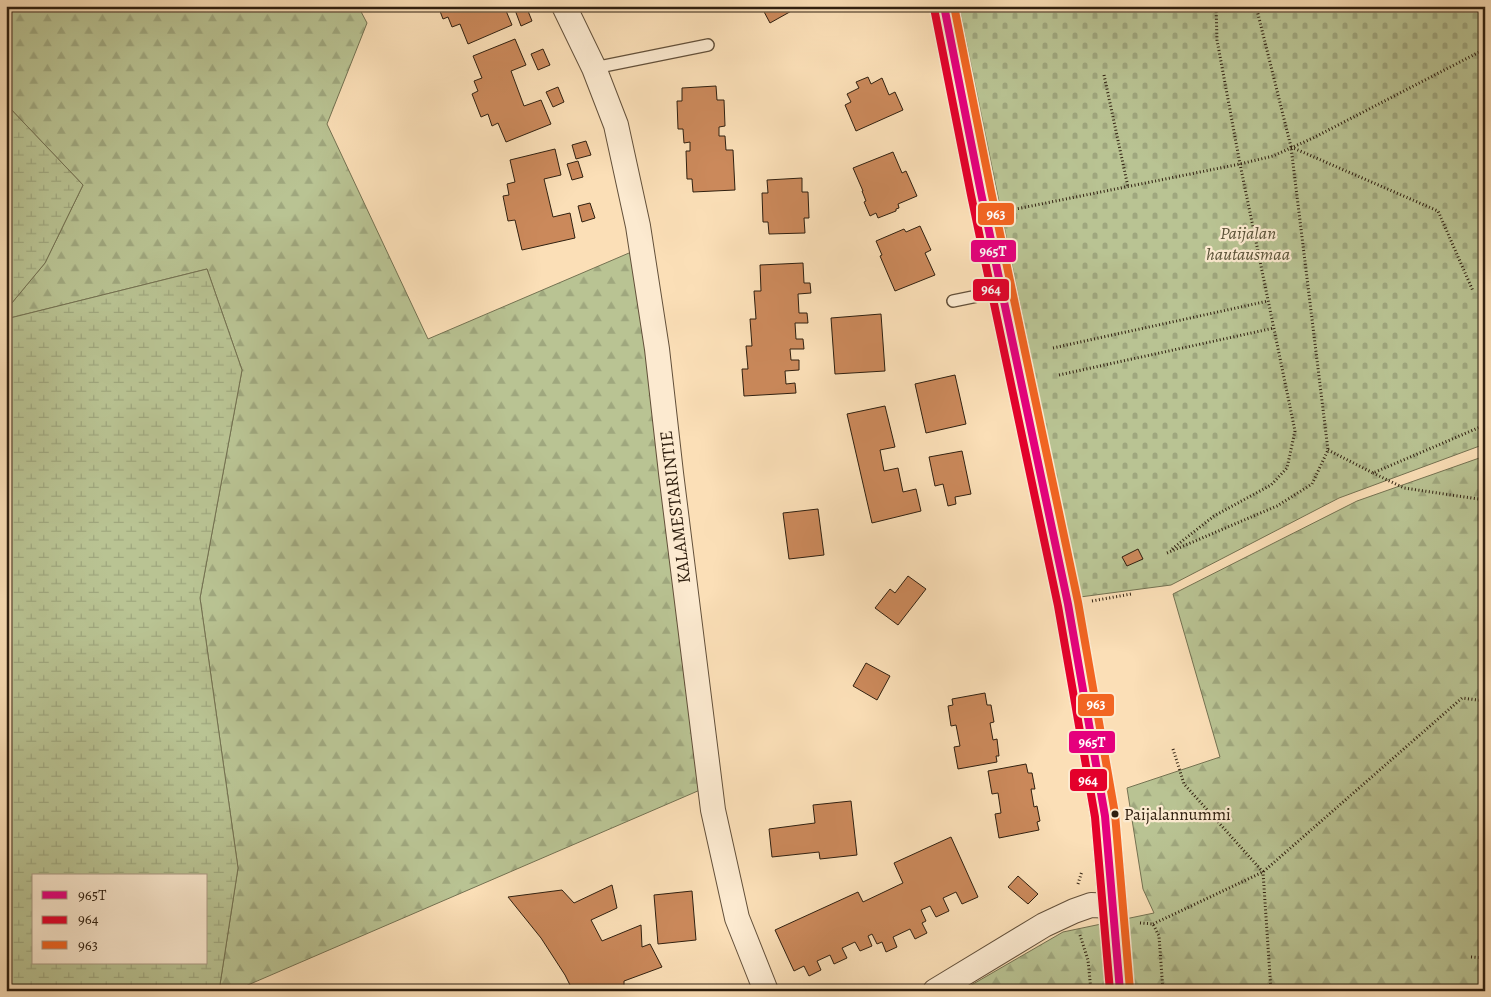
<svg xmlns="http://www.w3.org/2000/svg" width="1491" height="997" font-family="Alegreya,serif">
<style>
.forest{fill:url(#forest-firs);stroke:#747252}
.wetland{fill:url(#wetland-marsh);stroke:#747252;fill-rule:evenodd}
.cemetery{fill:url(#cemetery-stones);stroke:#747252}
.building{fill:#cb895b;stroke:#302010}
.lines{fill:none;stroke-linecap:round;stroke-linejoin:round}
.service-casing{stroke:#63503a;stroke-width:14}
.minor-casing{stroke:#63503a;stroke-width:26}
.tertiary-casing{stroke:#63503a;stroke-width:30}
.path{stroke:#302010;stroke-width:3;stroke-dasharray:1 2.5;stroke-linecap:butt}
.service{stroke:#fcead0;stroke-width:11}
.minor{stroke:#fcead0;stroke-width:24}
.tertiary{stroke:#fcead0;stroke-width:28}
.bus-1-casing{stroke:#fcead0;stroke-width:11}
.bus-2-casing{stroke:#fcead0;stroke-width:11}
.bus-3-casing{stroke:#fcead0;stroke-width:11}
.bus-1{stroke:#e5007d;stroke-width:8}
.bus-2{stroke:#e4002b;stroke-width:8}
.bus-3{stroke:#f26522;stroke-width:8}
.bus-dot{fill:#302010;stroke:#fcead0;stroke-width:2}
.labels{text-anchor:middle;stroke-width:4.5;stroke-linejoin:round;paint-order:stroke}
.bus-label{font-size:17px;fill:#302010;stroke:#fcead0;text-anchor:start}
.park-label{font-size:18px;font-style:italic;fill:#595137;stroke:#fcead0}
.street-label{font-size:18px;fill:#302010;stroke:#fcead0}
.line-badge{stroke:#fcead0;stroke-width:2}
.badge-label{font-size:14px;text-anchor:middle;font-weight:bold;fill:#fff}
</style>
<defs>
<pattern id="forest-firs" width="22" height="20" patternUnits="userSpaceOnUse" patternTransform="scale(1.25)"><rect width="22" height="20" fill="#b9c393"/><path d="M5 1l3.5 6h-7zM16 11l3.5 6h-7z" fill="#9fa77e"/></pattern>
<pattern id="wetland-marsh" width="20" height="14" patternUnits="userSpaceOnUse" patternTransform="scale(1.25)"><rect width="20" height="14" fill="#b9c393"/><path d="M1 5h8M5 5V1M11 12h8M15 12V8" fill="none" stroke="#9fa77e"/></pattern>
<pattern id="cemetery-stones" width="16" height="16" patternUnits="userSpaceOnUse" patternTransform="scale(1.25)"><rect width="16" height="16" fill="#b9c393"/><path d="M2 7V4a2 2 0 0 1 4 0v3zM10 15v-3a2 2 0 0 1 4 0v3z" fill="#9fa77e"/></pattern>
</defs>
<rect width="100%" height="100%" fill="#fbdfb7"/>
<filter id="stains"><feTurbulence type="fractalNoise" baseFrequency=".004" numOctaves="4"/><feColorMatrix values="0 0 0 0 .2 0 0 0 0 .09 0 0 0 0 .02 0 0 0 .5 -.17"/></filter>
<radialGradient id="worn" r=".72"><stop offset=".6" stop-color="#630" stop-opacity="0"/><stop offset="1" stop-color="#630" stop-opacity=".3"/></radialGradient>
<g class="forest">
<polygon points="6,6 358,6 367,23 327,124 428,339 636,250 685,684 707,787 234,991 219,991 238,868 200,598 242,370 207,269 6,319 6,310 45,263 83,185 6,104"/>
<polygon points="1485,456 1485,991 961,991 1063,932 1154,913 1143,889 1127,788 1220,757 1173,594 1357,501"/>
</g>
<g class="wetland">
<polygon points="6,104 83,185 45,263 6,310"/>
<path d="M207,269L242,370L200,598L238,868L219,991H6V319ZM34,876H206V963H34Z"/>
</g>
<polygon class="cemetery" points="959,6 1485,6 1485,444 1339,498 1171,585 1080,597"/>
<g class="building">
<polygon points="438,6 485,6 485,8 489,6 504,6 512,25 468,44 460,24 452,27 448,17 443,19"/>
<polygon points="524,6 526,6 532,21 521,26 515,10"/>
<polygon points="761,6 794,6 795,9 770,23"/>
<polygon points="515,39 526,65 511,71 524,106 541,100 551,124 506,142 498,123 492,126 488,114 481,117 472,94 478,91 474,81 482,78 473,56"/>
<polygon points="543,49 550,65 538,70 531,54"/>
<polygon points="868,77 871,84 882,78 889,95 895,92 903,110 856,131 845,105 851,102 847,94 859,88 856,82"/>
<polygon points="716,86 717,100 724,100 725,126 719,127 719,136 725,136 726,150 733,150 735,190 693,192 692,179 687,179 686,151 690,151 690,142 684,143 683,129 678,129 677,101 682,101 682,88"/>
<polygon points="558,87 564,102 553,107 546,92"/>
<polygon points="586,141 591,155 576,159 572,145"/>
<polygon points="555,149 561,175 544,179 553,217 570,213 575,238 522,250 515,220 508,221 503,196 509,195 507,184 515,182 510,160"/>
<polygon points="893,152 902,173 906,171 917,196 898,204 899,208 896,209 896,211 878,218 876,213 870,216 864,202 866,201 862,191 863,191 853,168"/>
<polygon points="578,161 583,177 572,180 567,164"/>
<polygon points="802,178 802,192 808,192 809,218 804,218 805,233 769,234 768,222 763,222 762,193 768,193 767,180"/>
<polygon points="590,203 595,218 582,222 578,206"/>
<polygon points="920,226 931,250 925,253 935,275 895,291 880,256 882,255 876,241 904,229 906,232"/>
<polygon points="803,263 804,283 810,283 811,293 798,294 799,313 807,313 808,323 795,323 796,339 803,339 804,349 790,349 791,360 799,360 799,370 785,371 786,384 795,383 796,393 744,396 742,369 748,369 746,346 752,346 750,319 756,319 754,291 761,291 760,265"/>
<polygon points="881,314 885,371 835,374 831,318"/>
<polygon points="955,375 966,424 926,433 915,384"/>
<polygon points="885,406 895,447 880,450 884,471 898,468 903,492 916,489 921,511 872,523 847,414"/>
<polygon points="962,451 971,494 955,497 956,504 948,506 943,484 935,486 929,457"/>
<polygon points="818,509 824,555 789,559 783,513"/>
<polygon points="1138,549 1143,559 1127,566 1122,557"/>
<polygon points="908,576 926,589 898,625 875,608 890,589 895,593"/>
<polygon points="866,663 890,676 877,700 853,686"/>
<polygon points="985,693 987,705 991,705 994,722 990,723 993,740 997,739 999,756 996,756 997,762 958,769 954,747 960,746 956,725 951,726 948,706 953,705 952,699"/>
<polygon points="1026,764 1028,773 1032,773 1035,789 1031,789 1034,807 1037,806 1040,821 1037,822 1039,830 999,838 995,814 1001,813 998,793 992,794 988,771"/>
<polygon points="851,801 857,855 820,859 819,852 772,857 769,829 815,823 813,805"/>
<polygon points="951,837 978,897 962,904 956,892 943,898 949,911 936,917 930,906 921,910 926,921 922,923 927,933 915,939 910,929 893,937 897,947 886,952 882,942 877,944 872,934 868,936 872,946 860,951 855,942 842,948 847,958 834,964 830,955 817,961 821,970 809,976 804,966 794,971 775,930 858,892 863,902 903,883 894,863"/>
<polygon points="1018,876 1038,894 1028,904 1008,887"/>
<polygon points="612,885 617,908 591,920 602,941 641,925 642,947 650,944 662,967 624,981 624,991 573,991 565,975 541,938 508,897 562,890 574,903"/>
<polygon points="692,891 696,940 658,944 654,895"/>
</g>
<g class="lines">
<g class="service-casing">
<g id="service">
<polyline points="594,68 708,45"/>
<polyline points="953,301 1002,291"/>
</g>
</g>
<g class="minor-casing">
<g id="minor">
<polyline points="564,6 594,68 616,125 638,226 657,349 671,473 713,810 737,918 766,991"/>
<polyline points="935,991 1044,925 1074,911 1091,905 1113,906"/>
</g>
</g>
<g class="tertiary-casing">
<polyline id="tertiary" points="944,6 981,193 1068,604 1105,816 1120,991"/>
</g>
<g class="path">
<polyline points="1104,75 1128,187"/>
<polyline points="1291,147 1438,211 1473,291"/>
<polyline points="1011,210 1240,164 1273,156 1313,138 1485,49"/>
<polyline points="1053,348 1268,301"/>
<polyline points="1059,375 1274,328"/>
<polyline points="1328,450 1373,473 1485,425"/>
<polyline points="1373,473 1404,488 1485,500"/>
<polyline points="1172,549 1214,516 1271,485 1287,468 1295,431 1240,164 1217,40 1216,6"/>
<polyline points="1167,553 1277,506 1312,484 1328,450 1291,147 1256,6"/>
<polyline points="1092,601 1131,594"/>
<polyline points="1173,749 1184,784 1263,872 1271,991"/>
<polyline points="1078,884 1082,871"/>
<polyline points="1140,923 1153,924 1159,936 1163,991"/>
<polyline points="1153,924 1263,872 1462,698 1485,701"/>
<polyline points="1080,935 1088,960 1091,991"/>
<polyline points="1471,957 1485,958"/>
</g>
<use href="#service" class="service"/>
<use href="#minor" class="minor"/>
<use href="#tertiary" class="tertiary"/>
<g class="bus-1-casing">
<polyline id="bus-1" points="944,6 981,193 1068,604 1105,816 1120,991"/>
</g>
<g class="bus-2-casing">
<polyline id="bus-2" points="934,8 971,195 1058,606 1095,817 1110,991"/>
</g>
<g class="bus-3-casing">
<polyline id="bus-3" points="954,6 991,191 1078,602 1115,814 1130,990"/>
</g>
<use href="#bus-1" class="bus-1"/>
<use href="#bus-2" class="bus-2"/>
<use href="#bus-3" class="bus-3"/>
</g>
<circle class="bus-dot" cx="1115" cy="814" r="4.5"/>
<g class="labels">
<g class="bus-label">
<text x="1124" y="820">Paijalannummi</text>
</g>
<g class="park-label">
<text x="1248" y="239">Paijalan<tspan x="1248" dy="21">hautausmaa</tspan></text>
</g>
<g class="street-label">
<text transform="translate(675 507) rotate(-97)" y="6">KALAMESTARINTIE</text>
</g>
</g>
<g class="line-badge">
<rect x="977" y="202" width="38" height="24" rx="5" fill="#f26522"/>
<rect x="970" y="239" width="47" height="24" rx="5" fill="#e5007d"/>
<rect x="972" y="278" width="38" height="24" rx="5" fill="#e4002b"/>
<rect x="1077" y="693" width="38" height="24" rx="5" fill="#f26522"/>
<rect x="1068" y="730" width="48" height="24" rx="5" fill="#e5007d"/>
<rect x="1069" y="768" width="39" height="24" rx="5" fill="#e4002b"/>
</g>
<g class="badge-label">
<text x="996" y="219">963</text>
<text x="993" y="256">965T</text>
<text x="991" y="294">964</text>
<text x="1096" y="709">963</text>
<text x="1092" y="747">965T</text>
<text x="1088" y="785">964</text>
</g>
<rect width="1491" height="997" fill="none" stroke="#fbdfb7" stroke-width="25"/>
<rect x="8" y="8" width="1476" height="982" fill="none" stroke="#302010" stroke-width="2.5"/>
<rect x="12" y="12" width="1466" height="972" fill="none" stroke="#302010"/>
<rect x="32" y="874" width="175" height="90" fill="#fcead0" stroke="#aa9983"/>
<rect x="42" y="891" width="25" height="8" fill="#e5007d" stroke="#aa9983"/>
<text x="78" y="900" font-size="15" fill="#302010">965T</text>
<rect x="42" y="916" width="25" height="8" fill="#e4002b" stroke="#aa9983"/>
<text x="78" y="924" font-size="15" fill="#302010">964</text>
<rect x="42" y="941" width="25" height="8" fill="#f26522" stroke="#aa9983"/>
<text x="78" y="950" font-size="15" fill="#302010">963</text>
<rect width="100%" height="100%" filter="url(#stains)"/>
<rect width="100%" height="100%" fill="url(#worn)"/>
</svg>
